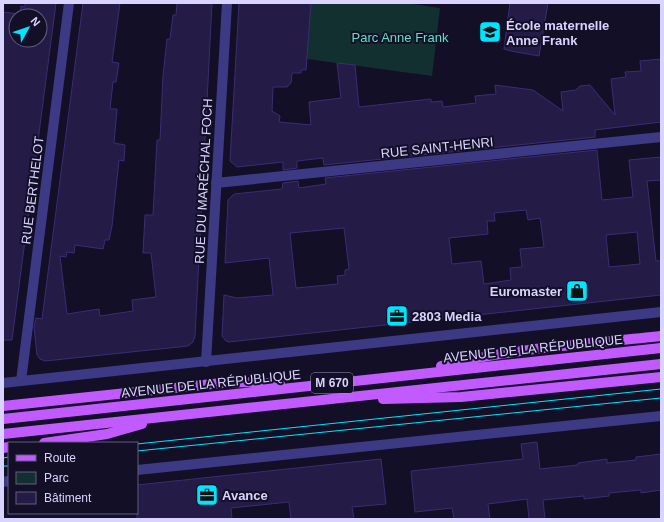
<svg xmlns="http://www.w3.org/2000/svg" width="664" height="522" font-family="Arial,sans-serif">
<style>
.green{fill:#12302f}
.building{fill:#241b47;stroke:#3b2d73;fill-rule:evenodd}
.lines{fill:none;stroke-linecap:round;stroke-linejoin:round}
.minor{stroke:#3d3a85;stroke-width:10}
.major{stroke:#c25bff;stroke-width:10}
.tram{stroke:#00e5ff;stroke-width:1}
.labels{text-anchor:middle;stroke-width:4;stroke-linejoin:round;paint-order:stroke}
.shield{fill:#130f26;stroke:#9e99be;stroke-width:1}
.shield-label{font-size:12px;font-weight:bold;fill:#d9d4ff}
.poi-label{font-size:13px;font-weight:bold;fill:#d9d4ff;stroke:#130f26;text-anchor:start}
.park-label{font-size:13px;fill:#5fe0c0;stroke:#130f26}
.street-label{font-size:13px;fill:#d9d4ff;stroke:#130f26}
</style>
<rect width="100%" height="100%" fill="#130f26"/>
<polygon class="green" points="311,3 406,3 440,8 432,76 307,59"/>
<g class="building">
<path d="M25,3H56L12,340H3V12L20,14L21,6L25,7ZM16,16H40V40H16Z"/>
<polygon points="83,3 120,3 112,62 119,63 116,82 113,82 110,109 117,109 114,143 125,145 124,161 119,160 112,226 109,240 105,240 103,249 75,245 74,253 67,252 66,257 60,256 67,314 99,309 100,316 133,311 132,300 156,297 151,253 143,253 145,215 153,215 157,140 160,140 163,76 167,39 170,39 173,15 176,15 177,3 212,3 195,336 193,342 188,346 45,361 40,359 37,355 34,327 36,318 42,319"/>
<polygon points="239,3 311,3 306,70 301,70 301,73 292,73 291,83 287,87 273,87 272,111 280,116 279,122 311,125 309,102 341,98 337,63 355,65 359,107 431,99 431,102 442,101 443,107 476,103 475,96 496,94 495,85 533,90 563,111 561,92 576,90 580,86 590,85 615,115 611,79 626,77 625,72 641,71 640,61 661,59 661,122 595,130 595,137 324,165 323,158 297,161 297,168 283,170 283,162 237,167 230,161"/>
<polygon points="510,3 548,3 539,56 511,51 504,49"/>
<path d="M597,150L602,200L633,197L629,160L661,157V180L647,181L656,261H661V295L229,342L226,341L222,336L224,295L237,298L273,295L269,258L225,263L228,200L234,194L282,189L283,183L298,181L299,188L326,184L325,178ZM526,210L528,220L540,218L544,247L520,249L522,267L510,268L511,280L484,284L481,261L452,264L449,238L488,234L487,221H495L494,213ZM344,228L349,269L345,270V275L337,276L338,284L296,288L290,233ZM637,232L640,264L609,267L606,235Z"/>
<polygon points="537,442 540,469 578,465 578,463 607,459 607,463 636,460 636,457 661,454 661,490 641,493 641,490 609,493 609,496 584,499 584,496 543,500 545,519 529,519 527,499 488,504 490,519 454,519 452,508 415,512 411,471 523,459 521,444"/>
<polygon points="381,459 386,504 352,507 354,519 291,519 289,502 231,508 232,519 137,519 137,485"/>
</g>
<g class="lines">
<g class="minor">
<polyline points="216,183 661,137"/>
<polyline points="206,362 227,3"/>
<polyline points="21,381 69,3"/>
<polyline points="3,383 661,312"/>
<polyline points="137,470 661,416"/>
<polyline points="3,482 9,481"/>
</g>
<g class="major">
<path d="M441,366C513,348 588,344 661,336"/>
<polyline points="383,399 461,397 661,377"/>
<polyline points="3,406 222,383 243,382 280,384"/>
<polyline points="3,419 661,348"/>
<polyline points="3,434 661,364"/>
<polyline points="44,443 107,434 142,424"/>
<polyline points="3,448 9,447"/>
</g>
<g class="tram">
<polyline points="137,444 661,389"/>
<polyline points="137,451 661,398"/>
<polyline points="3,458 9,457"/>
<polyline points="3,466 9,466"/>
</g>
</g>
<defs>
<g id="school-square" transform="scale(1.15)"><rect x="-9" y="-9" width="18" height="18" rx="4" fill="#00e5ff" stroke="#130f26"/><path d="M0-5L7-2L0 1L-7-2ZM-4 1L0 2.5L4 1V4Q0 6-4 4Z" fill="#111"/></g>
<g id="shop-square" transform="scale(1.15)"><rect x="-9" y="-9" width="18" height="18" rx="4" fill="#00e5ff" stroke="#130f26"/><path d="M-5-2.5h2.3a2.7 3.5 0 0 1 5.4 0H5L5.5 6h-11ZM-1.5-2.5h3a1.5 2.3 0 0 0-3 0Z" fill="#111"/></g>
<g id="office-square" transform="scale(1.15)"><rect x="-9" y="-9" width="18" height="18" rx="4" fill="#00e5ff" stroke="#130f26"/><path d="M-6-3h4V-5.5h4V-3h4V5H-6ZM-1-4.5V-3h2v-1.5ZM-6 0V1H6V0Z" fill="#111"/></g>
</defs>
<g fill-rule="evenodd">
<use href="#school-square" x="490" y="32"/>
<use href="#shop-square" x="577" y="291"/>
<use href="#office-square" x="397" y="316"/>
<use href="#office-square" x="207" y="495"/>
</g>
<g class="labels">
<rect class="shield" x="311" y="373" width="42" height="20" rx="3"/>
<g class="shield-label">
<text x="332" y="387">M 670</text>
</g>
<g class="poi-label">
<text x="506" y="30">École maternelle<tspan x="506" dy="15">Anne Frank</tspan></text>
<text x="562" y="296" text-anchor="end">Euromaster</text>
<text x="412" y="321">2803 Media</text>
<text x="222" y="500">Avance</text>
</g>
<g class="park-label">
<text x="400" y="42">Parc Anne Frank</text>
</g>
<g class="street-label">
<text transform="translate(437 147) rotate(-6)" y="5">RUE SAINT-HENRI</text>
<text transform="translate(203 181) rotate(-87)" y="5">RUE DU MARÉCHAL FOCH</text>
<text transform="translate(32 190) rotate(-83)" y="5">RUE BERTHELOT</text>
<text transform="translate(533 348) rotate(-6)" y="5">AVENUE DE LA RÉPUBLIQUE</text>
<text transform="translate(211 383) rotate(-6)" y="5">AVENUE DE LA RÉPUBLIQUE</text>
</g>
</g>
<rect width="664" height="522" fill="none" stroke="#d9d4ff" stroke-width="8"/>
<rect x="8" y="442" width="130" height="72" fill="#130f26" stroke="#625e7d"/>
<rect x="16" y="455" width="20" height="6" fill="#c25bff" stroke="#625e7d"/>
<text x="44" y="462" font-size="12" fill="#d9d4ff">Route</text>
<rect x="16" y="472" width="20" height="12" fill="#12302f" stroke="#625e7d"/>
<text x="44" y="482" font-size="12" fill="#d9d4ff">Parc</text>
<rect x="16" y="492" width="20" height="12" fill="#241b47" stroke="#625e7d"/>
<text x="44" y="502" font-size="12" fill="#d9d4ff">Bâtiment</text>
<g transform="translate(28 28) rotate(50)"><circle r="19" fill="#130f26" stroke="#625e7d"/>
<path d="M0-3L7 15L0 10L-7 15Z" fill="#00e5ff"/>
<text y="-6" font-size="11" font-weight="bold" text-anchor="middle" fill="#d9d4ff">N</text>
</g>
</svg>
